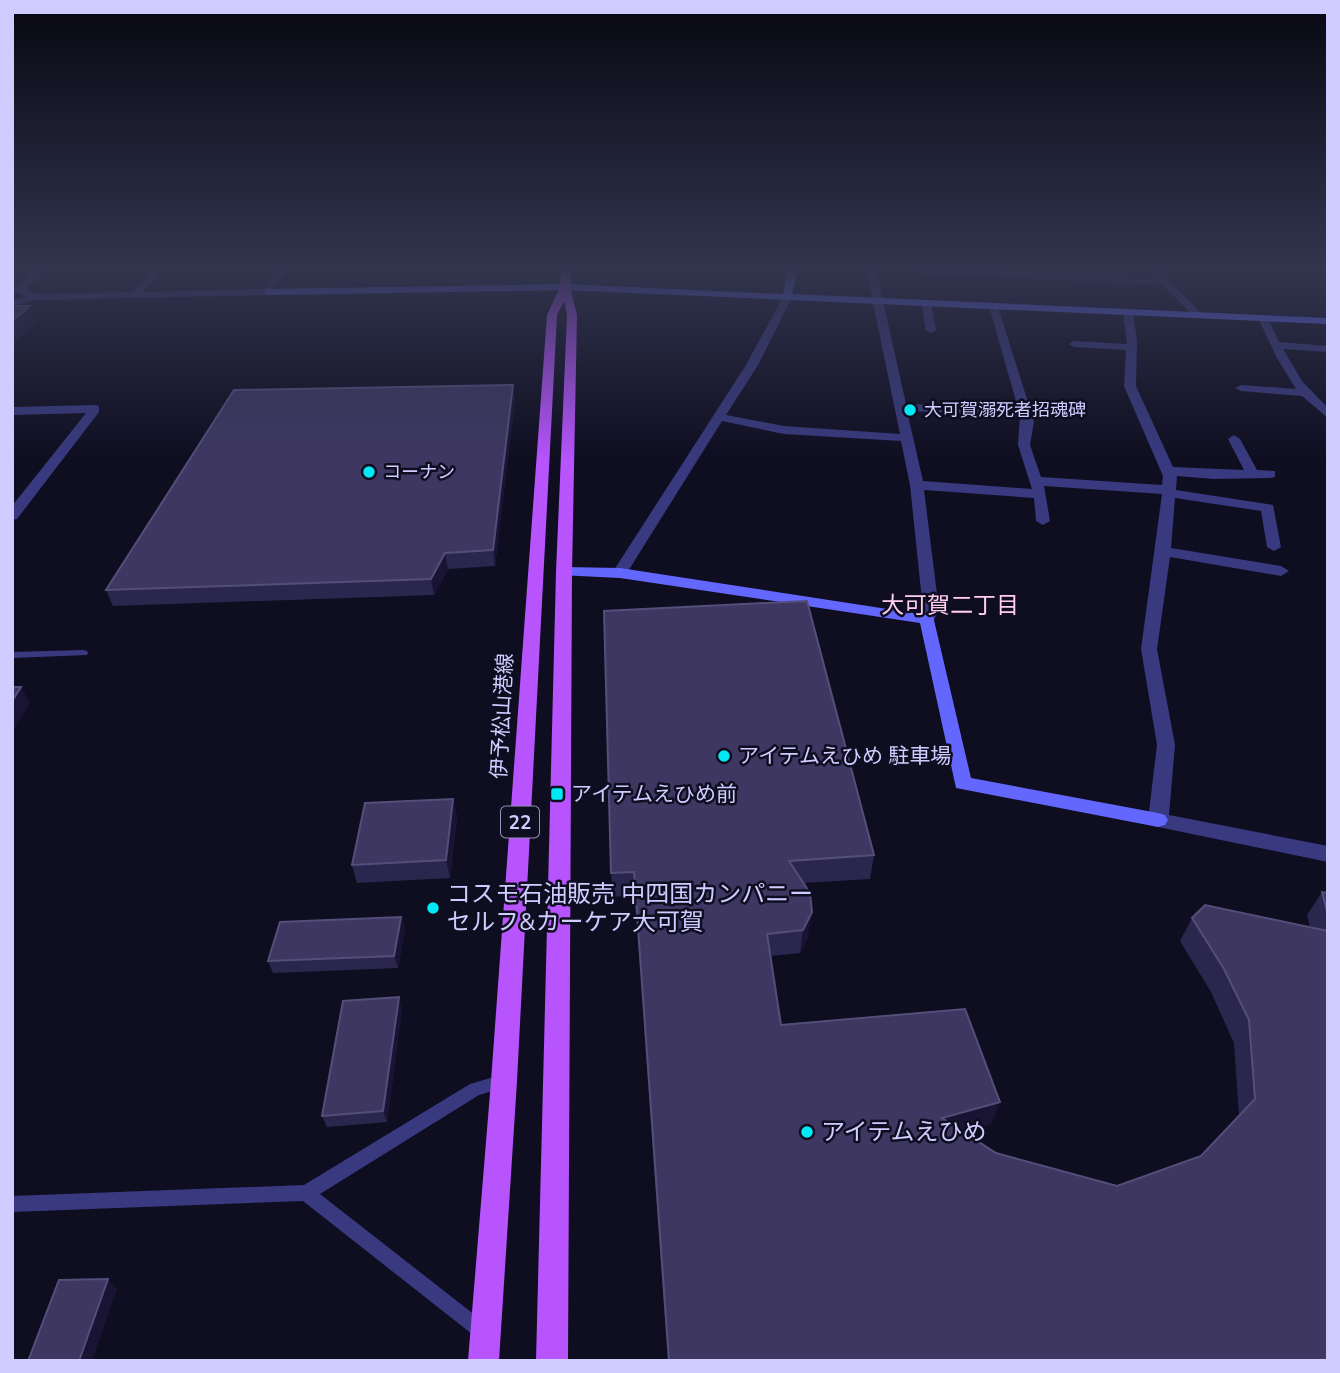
<svg xmlns="http://www.w3.org/2000/svg" width="1340" height="1373" font-family="'Nunito Sans','Noto Sans JP',sans-serif">
<style>
.lines{fill:none;stroke-linecap:round;stroke-linejoin:round}
.lane{fill:#38397f;fill-rule:evenodd}
.street{fill:#38397f;fill-rule:evenodd}
.secondary{fill:#6467fe;fill-rule:evenodd}
.primary{fill:#b754fe;fill-rule:evenodd}
.wall{fill:#2b264e}
.shaded-wall{fill:#191434}
.building{fill:#3d3761;stroke:#544f7a;stroke-width:2}
.poi-dot{fill:#02e8f5;stroke:#0f0d20;stroke-width:2.5}
.labels{text-anchor:middle;stroke-width:5;stroke-linejoin:round;paint-order:stroke}
.far-poi-label{font-size:18px;fill:#d0ccff;stroke:#0f0d20;text-anchor:start}
.shield{fill:#0f0d20;stroke:#9693bc;stroke-width:2}
.shield-label{font-size:19px;font-weight:bold;fill:#d0ccff}
.street-label{font-size:21px;fill:#d0ccff;stroke:#0f0d20}
.poi-label{font-size:21px;fill:#d0ccff;stroke:#0f0d20;text-anchor:start}
.neighbourhood-label{font-size:23px;fill:#ffceef;stroke:#0f0d20}
.near-poi-label{font-size:24px;fill:#d0ccff;stroke:#0f0d20;text-anchor:start}
</style>
<rect width="100%" height="100%" fill="#0f0d20"/>
<g class="lines">
<g class="lane">
<polygon points="83,650 87,651 88,653 87,655 12,658 12,652"/>
<polygon points="504,1074 509,1076 512,1081 509,1086 479,1095 320,1194 489,1326 492,1332 489,1338 483,1341 477,1338 303,1201 12,1212 12,1196 304,1185 470,1084"/>
</g>
<g class="street">
<polygon points="36,269 46,269 25,289 37,294 132,292 155,269 164,269 143,292 265,289 280,269 289,269 268,295 36,300 12,306 12,300 26,297 13,290"/>
<path d="M866,269H876L906,404L1018,408L989,306L997,304L1034,421L1030,445L1041,477L1162,485L1163,476L1124,386L1126,350L1074,347L1069,344L1074,341L1127,344L1123,311L1128,308L1133,311L1137,341L1136,386L1173,467L1244,470L1228,439L1234,435L1240,439L1257,470L1275,471V477L1270,478L1214,479L1177,476L1176,490L1273,505L1281,547L1274,551L1267,547L1261,511L1175,498L1171,548L1281,566L1289,571L1281,576L1170,557L1157,649L1175,745L1169,815L1328,846V862L1158,827L1151,825L1148,820L1157,745L1141,649L1162,494L1044,486L1050,521L1043,525L1036,521L1034,498L924,490L939,610L933,622L927,624L919,619L923,610L910,485L901,441L784,434L722,421L625,576H615L612,573L746,365L784,295L792,297L758,365L726,415L784,426L900,434ZM907,411L1020,415L1018,445L1032,489L923,481Z"/>
<polygon points="905,269 966,269 1157,279 1149,269 1158,269 1202,314 1193,316 1163,285 909,272"/>
<polygon points="926,300 931,303 936,330 931,333 926,330 921,303"/>
<polygon points="1259,316 1267,316 1279,342 1328,346 1328,352 1283,349 1302,381 1328,408 1328,418 1302,396 1241,391 1235,388 1241,385 1296,389 1277,358 1258,318"/>
<polygon points="95,405 99,406 99,412 17,519 12,520 12,506 86,413 12,415 12,407"/>
</g>
<g class="secondary">
<polygon points="788,269 798,269 792,294 1328,318 1328,324 565,290 268,295 263,292 268,289 565,284 783,294"/>
<polygon points="564,567 620,568 933,616 971,778 1158,813 1165,815 1168,820 1165,825 1158,827 956,788 920,623 620,578 559,575 556,572 559,569"/>
</g>
<polygon class="primary" points="561,269 571,269 570,287 577,315 572,572 568,1361 536,1361 556,572 567,315 564,301 557,315 517,1081 499,1361 468,1361 491,1081 547,315 560,287"/>
</g>
<g class="wall">
<polygon points="515,399 495,566 448,569 434,595 113,606 106,590"/>
<polygon points="453,799 457,817 450,878 357,883 352,865"/>
<polygon points="874,855 870,879 804,883 808,936 800,953 770,956 781,1025 991,1124 964,1132 996,1153 1117,1186 1201,1156 1239,1116 1234,1043 1211,992 1180,941 1192,918 1310,927 1307,915 1322,892 1328,893 1328,1361 668,1361 635,895 613,897 611,873"/>
<polygon points="401,917 405,929 398,968 273,973 268,961"/>
<polygon points="402,1009 387,1122 327,1127 322,1116"/>
</g>
<g class="shaded-wall">
<polygon points="30,306 36,323 12,345 12,321"/>
<polygon points="513,385 515,399 495,566 493,550"/>
<polygon points="445,553 448,569 434,595 431,579"/>
<polygon points="21,687 30,703 12,732 12,701"/>
<polygon points="453,799 457,817 450,878 446,860"/>
<polygon points="812,912 808,936 800,953 803,930"/>
<polygon points="401,917 405,929 398,968 394,956"/>
<polygon points="399,997 402,1009 387,1122 383,1111"/>
<polygon points="1000,1102 991,1124 935,1140 942,1118"/>
<polygon points="108,1279 117,1289 92,1361 79,1361"/>
</g>
<g class="building">
<polygon points="12,306 30,306 12,321"/>
<polygon points="513,385 493,550 445,553 431,579 106,590 234,390"/>
<polygon points="807,601 874,855 789,861 810,893 812,912 803,930 767,934 781,1025 965,1009 1000,1102 942,1118 996,1153 1117,1186 1201,1156 1255,1099 1249,1020 1224,969 1192,918 1205,905 1328,931 1328,1361 669,1361 634,872 611,873 604,611"/>
<polygon points="12,687 21,687 12,701"/>
<polygon points="453,799 446,860 352,865 365,803"/>
<polygon points="1322,892 1328,893 1328,915"/>
<polygon points="401,917 394,956 268,961 280,922"/>
<polygon points="399,997 383,1111 322,1116 343,1001"/>
<polygon points="108,1279 79,1361 28,1361 59,1280"/>
</g>
<linearGradient id="sky" x2="0" y2="1"><stop stop-color="#080712"/><stop offset="0.58" stop-color="#31354e"/><stop offset="1" stop-color="#31354e" stop-opacity="0"/></linearGradient>
<rect width="1340" height="461" fill="url(#sky)"/>
<g class="poi-dot">
<circle cx="910" cy="410" r="7"/>
<circle cx="369" cy="472" r="7"/>
<circle cx="724" cy="756" r="7"/>
<rect x="550" y="787" width="14" height="14" rx="3.5"/>
<circle cx="433" cy="908" r="7"/>
<circle cx="807" cy="1132" r="7"/>
</g>
<g class="labels">
<g class="far-poi-label">
<text x="924" y="416">大可賀溺死者招魂碑</text>
<text x="383" y="478">コーナン</text>
</g>
<rect class="shield" x="501" y="806.5" width="38" height="31" rx="5"/>
<g class="shield-label">
<text x="520" y="829">22</text>
</g>
<g class="street-label">
<text transform="translate(502 716) rotate(-87)" y="7">伊予松山港線</text>
</g>
<g class="poi-label">
<text x="738" y="763">アイテムえひめ 駐車場</text>
<text x="571" y="801">アイテムえひめ前</text>
</g>
<g class="neighbourhood-label">
<text x="950" y="613">大可賀二丁目</text>
</g>
<g class="near-poi-label">
<text x="447" y="902">コスモ石油販売 中四国カンパニー<tspan x="447" dy="28">セルフ&amp;カーケア大可賀</tspan></text>
<text x="821" y="1140">アイテムえひめ</text>
</g>
</g>
<rect width="1340" height="1373" fill="none" stroke="#d0ccff" stroke-width="28"/>
</svg>
